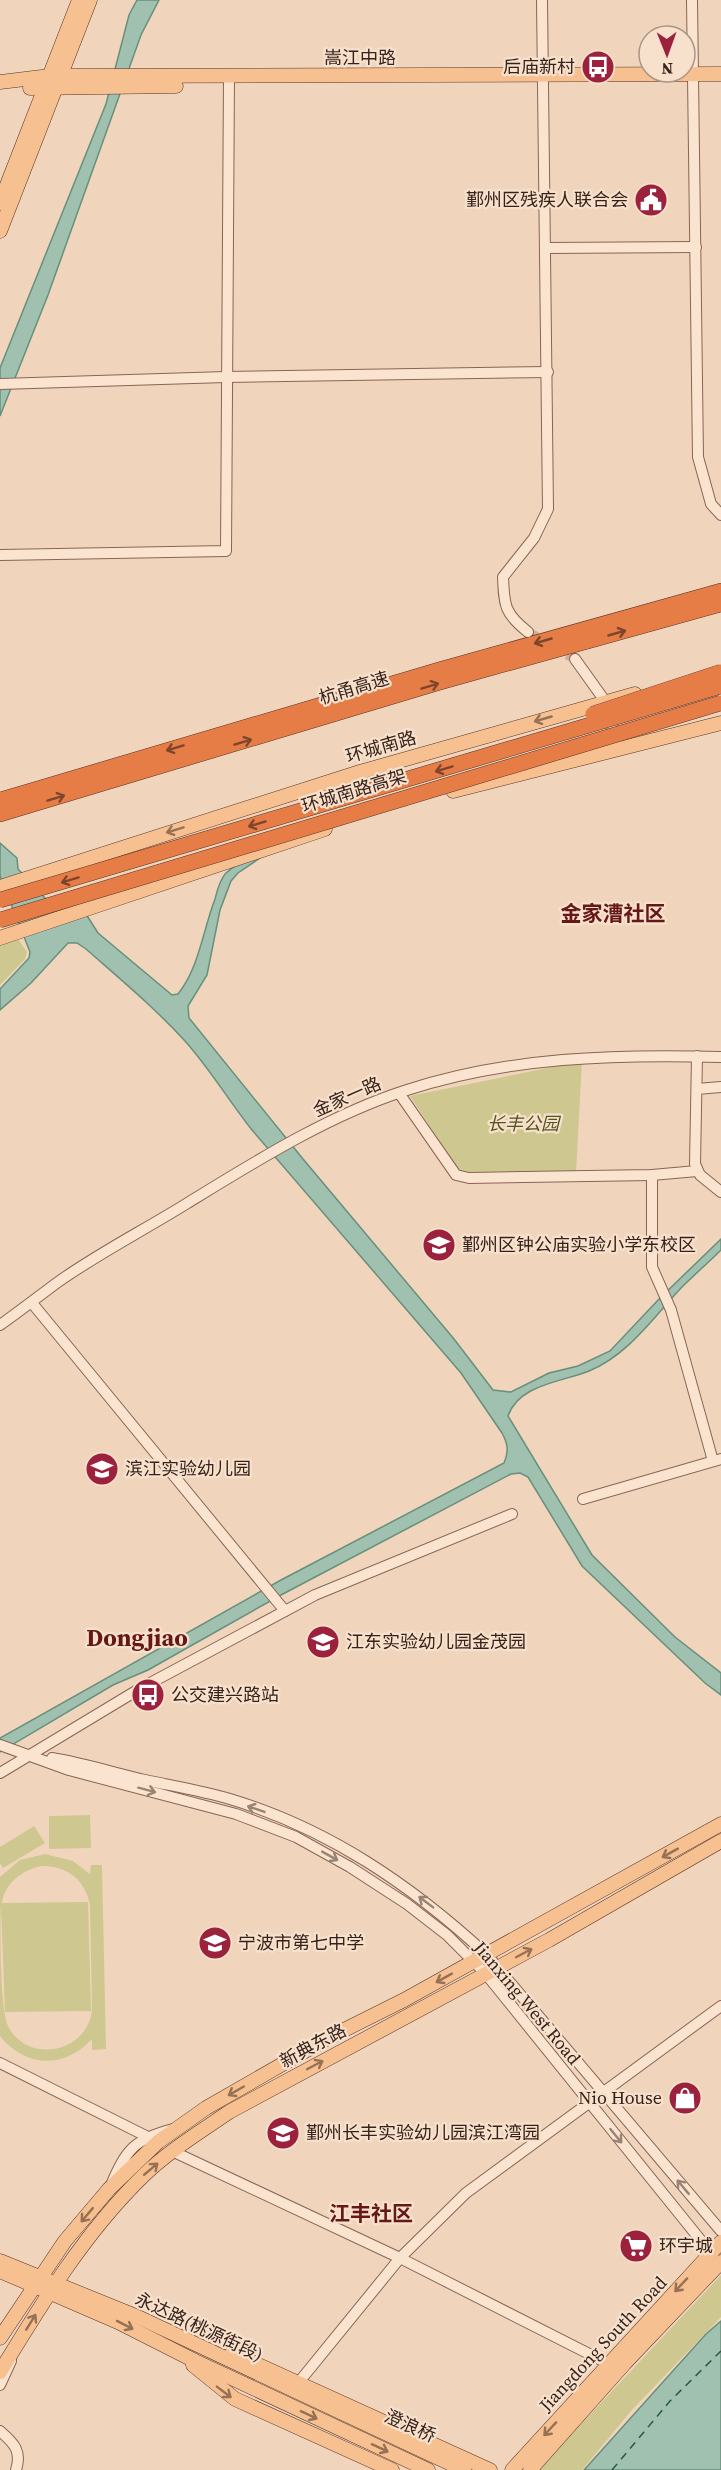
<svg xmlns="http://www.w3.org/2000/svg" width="721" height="2470" font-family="'Source Serif 4','Noto Sans SC',serif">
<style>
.green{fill:#cec890;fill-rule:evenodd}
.water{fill:#a0c1b0;stroke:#678f7c;stroke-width:1.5}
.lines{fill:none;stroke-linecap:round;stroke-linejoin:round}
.ferry{stroke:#29574a;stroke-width:1.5;stroke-dasharray:8 6;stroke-linecap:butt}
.minor-tunnel{stroke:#cbb19c;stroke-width:10;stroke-dasharray:10 5;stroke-linecap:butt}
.minor-casing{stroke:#886555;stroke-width:12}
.major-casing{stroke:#55342a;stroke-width:15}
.highway-casing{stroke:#55342a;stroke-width:16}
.minor{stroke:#fbe4cf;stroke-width:10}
.major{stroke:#f7c090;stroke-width:14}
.highway{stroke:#e67c46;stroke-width:15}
.highway-bridge-casing{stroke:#55342a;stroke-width:16;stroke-linecap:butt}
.highway-bridge{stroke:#e67c46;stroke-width:15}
.oneway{stroke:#7d462c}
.oneway2{stroke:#977155}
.oneway3{stroke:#998374}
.labels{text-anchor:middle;stroke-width:4.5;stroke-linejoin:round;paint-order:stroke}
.street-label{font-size:18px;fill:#37221a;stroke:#f7e1cc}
.poi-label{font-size:18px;fill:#37221a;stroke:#f7e1cc;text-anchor:start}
.park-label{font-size:18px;font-style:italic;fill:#535420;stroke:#f7e1cc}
.quarter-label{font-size:21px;font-weight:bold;fill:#661718;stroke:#f7e1cc}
.district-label{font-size:24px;font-weight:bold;fill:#661718;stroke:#f7e1cc}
</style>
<rect width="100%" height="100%" fill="#f0d5bc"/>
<g class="green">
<polygon points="18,939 27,952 25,959 0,985 0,944"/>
<polygon points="582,1061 576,1173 462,1176 410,1096"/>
<polygon points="90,1815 91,1848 49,1849 49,1816"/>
<polygon points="34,1826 45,1843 3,1868 0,1863 0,1847"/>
<path d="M45,1854L73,1861L90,1874L91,1865H102L106,2049L92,2050V2039C65,2069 25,2068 0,2036V1877L20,1860ZM41,1866C67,1866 85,1879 90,1905L92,2008C90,2052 28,2066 8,2026C0,2007 0,1930 1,1906L5,2012L91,2011L88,1902L2,1903C5,1883 21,1871 41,1866Z"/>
<polygon points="721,2275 721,2317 631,2411 582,2470 538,2470"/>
</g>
<g class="water">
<polygon points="137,0 159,0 141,35 48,295 0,416 0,368 106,104 129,15"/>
<path d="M0,843L17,858L18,869L57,911L86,914L98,933L172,995L178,994C199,968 203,930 215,899C217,891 220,879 226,873C236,863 249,859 263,856L238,873L231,881L220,910L207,975L188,1006L189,1018L303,1159L454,1339L493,1390L511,1392L549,1373L578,1366L610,1351L659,1299L721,1239V1250C708,1263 694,1275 681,1288C653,1318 628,1355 589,1371C562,1382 519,1384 508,1416L592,1555L675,1637L721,1673V1695L705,1683L582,1566L528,1477L520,1473L511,1474L281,1595L148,1670L113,1685L0,1752V1738L281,1580L504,1463C509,1452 508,1444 502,1433L461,1373L252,1130C229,1101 210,1069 185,1041C155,1008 120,979 86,949L77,943H68L31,983L0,1010V989L29,958L30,952L0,876Z"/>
<polygon points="721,2321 721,2470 584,2470 706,2334"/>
</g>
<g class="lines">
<polyline class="ferry" points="612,2470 670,2401 721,2351"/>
<polyline class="minor-tunnel" points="528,632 575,659"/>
<g class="minor-casing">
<g id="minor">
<polyline points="692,0 698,457 711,504 721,515"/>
<polyline points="546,248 696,247"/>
<polyline points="0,384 226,377 548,372"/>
<polyline points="0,555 226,551 229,77"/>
<path d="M528,632C505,614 504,606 503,577L534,538L548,509L542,0"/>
<polyline points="575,659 605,701 616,741"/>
<polyline points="697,1056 695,1164 700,1175 721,1192"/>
<polyline points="697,1089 721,1087"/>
<polyline points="399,1093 456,1175 469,1178 652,1175 697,1171"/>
<polyline points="652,1175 652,1267 671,1310 713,1461"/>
<polyline points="32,1303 285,1611"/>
<path d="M0,1325C20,1311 39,1296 58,1282C99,1253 144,1230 186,1204C256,1161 329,1115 407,1090C509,1057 615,1054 721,1057"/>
<polyline points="583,1499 721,1459"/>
<polyline points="0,1745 69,1770 236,1814 296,1837 350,1867 407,1904 447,1935 486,1974 711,2253"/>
<path d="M52,1758C83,1763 114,1773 145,1780C173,1786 203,1791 230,1799C329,1829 411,1885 486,1954L721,2231"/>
<polyline points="0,1773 141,1688 315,1595 512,1514"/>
<polyline points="0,2063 146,2136"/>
<polyline points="172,2151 400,2258 609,2364"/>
<path d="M111,2185C126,2150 134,2139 173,2129"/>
<polyline points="299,2382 400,2258 466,2193 721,2006"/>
<polyline points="0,2385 11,2361"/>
<path d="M0,2431C14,2443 22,2451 16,2470"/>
</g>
</g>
<g class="major-casing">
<g id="major">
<polyline points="0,82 50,76 721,74"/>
<polyline points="30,88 176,86"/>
<polyline points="0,203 79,0"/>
<polyline points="0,231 90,0"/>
<polyline points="453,791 721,723"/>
<polyline points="0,887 360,772 635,694"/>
<polyline points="0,938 325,829"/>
<polyline points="0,2261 138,2317 464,2470"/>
<polyline points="0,2271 118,2322 195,2361 428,2470"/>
<polyline points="0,2338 65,2241 109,2189 158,2142 206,2108 328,2038 404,2000 721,1824"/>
<polyline points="232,2353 490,2470"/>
<polyline points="193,2365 235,2399 392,2470"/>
<path d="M0,2372C42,2303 85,2232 144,2175C169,2151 200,2132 229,2112L549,1940L721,1841"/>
<polyline points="512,2470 721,2242"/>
<polyline points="530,2470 625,2363 721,2262"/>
</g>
</g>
<g class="highway-casing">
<g id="highway">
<polyline points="0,800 439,670 721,591"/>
<polyline points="0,814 440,682 721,604"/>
</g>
</g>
<use href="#minor" class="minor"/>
<use href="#major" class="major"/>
<use href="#highway" class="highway"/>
<g class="highway-bridge-casing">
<g id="highway-bridge">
<polyline points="593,714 721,672"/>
<polyline points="0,900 721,686"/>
<polyline points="0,920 721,703"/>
</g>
</g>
<use href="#highway-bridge" class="highway-bridge"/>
</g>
<defs><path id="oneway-shaft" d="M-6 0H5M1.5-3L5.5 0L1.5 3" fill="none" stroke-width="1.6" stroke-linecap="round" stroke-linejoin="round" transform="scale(1.5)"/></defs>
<g class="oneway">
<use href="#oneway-shaft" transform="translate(617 633) rotate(-16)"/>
<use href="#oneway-shaft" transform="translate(543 641) rotate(164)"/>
<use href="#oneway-shaft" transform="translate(430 686) rotate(-17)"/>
<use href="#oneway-shaft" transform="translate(243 742) rotate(-17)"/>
<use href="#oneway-shaft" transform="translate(175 748) rotate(163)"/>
<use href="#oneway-shaft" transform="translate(444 769) rotate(163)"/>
<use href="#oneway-shaft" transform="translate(56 798) rotate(-17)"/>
<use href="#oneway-shaft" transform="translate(257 824) rotate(163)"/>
<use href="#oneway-shaft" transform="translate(70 880) rotate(163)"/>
</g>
<g class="oneway2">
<use href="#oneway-shaft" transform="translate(543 719) rotate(164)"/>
<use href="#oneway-shaft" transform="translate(175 830) rotate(163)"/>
<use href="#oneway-shaft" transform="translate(670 1853) rotate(151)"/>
<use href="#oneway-shaft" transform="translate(524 1953) rotate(-28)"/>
<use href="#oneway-shaft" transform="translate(444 1978) rotate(151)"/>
<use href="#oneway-shaft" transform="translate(315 2065) rotate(-28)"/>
<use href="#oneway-shaft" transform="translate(236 2091) rotate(150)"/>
<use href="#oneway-shaft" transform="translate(151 2169) rotate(-40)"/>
<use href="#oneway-shaft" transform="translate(87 2215) rotate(130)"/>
<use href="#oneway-shaft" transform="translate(681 2285) rotate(133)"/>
<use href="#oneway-shaft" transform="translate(31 2322) rotate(-58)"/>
<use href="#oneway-shaft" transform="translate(125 2325) rotate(27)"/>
<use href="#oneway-shaft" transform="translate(224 2392) rotate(37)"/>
<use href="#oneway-shaft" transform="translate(309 2415) rotate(25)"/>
<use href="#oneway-shaft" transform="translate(550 2429) rotate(133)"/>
<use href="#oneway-shaft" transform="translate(380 2448) rotate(25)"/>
</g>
<g class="oneway3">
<use href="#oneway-shaft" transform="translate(147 1790) rotate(15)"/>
<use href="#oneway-shaft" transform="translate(256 1809) rotate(-161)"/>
<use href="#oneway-shaft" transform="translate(330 1856) rotate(29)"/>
<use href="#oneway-shaft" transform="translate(426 1902) rotate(-143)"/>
<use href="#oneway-shaft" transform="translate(616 2136) rotate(51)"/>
<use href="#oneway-shaft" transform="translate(683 2187) rotate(-130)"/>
</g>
<defs>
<g id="bus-disc" transform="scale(1.725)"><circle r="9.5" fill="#9b213d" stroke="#f7e1cc"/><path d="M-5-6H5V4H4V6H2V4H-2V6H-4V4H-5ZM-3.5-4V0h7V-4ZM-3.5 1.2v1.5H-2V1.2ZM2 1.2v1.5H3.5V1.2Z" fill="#fff"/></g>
<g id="civic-disc" transform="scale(1.725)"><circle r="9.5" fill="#9b213d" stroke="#f7e1cc"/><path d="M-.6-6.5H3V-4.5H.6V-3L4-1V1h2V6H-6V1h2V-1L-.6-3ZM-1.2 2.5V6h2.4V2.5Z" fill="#fff"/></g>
<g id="school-disc" transform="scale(1.725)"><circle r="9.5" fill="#9b213d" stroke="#f7e1cc"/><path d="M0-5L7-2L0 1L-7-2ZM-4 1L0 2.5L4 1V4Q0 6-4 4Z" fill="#fff"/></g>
<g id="shop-disc" transform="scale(1.725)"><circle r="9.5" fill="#9b213d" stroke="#f7e1cc"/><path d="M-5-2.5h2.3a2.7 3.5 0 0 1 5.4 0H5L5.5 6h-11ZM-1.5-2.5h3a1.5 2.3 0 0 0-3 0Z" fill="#fff"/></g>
<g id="supermarket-disc" transform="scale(1.725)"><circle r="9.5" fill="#9b213d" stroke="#f7e1cc"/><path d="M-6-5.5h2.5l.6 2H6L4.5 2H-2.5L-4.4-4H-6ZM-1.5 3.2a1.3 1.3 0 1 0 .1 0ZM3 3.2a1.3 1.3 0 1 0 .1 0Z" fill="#fff"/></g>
</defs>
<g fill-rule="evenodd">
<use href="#bus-disc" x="598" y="67"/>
<use href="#civic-disc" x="651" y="200"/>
<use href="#school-disc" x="439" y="1245"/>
<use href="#school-disc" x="102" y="1469"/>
<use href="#school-disc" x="323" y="1642"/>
<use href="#bus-disc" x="148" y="1695"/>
<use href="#school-disc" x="215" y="1943"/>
<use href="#shop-disc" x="685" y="2098"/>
<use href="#school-disc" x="283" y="2133"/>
<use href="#supermarket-disc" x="636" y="2246"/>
</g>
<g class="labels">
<g class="street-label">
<text x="360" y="64">嵩江中路</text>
<text transform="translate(354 688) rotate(-17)" y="6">杭甬高速</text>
<text transform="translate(381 747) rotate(-16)" y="6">环城南路</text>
<text transform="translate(354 791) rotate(-17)" y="6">环城南路高架</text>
<text transform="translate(347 1097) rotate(-24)" y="6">金家一路</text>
<text transform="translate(527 2003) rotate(50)" y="6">Jianxing West Road</text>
<text transform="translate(313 2046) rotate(-28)" y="6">新典东路</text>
<text transform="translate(199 2327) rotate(25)" y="6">永达路(桃源街段)</text>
<text transform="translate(603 2344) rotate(-47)" y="6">Jiangdong South Road</text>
<text transform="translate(410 2426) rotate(24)" y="6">澄浪桥</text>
</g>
<g class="poi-label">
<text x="575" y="73" text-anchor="end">后庙新村</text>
<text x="628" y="206" text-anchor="end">鄞州区残疾人联合会</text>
<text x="462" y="1251">鄞州区钟公庙实验小学东校区</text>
<text x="125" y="1475">滨江实验幼儿园</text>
<text x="346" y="1648">江东实验幼儿园金茂园</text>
<text x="171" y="1701">公交建兴路站</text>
<text x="238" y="1949">宁波市第七中学</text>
<text x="662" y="2104" text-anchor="end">Nio House</text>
<text x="306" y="2139">鄞州长丰实验幼儿园滨江湾园</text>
<text x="659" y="2252">环宇城</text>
</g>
<g class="park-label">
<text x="523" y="1130">长丰公园</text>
</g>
<g class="quarter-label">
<text x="613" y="921">金家漕社区</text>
<text x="371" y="2221">江丰社区</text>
</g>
<g class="district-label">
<text x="137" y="1646">Dongjiao</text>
</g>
</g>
<g transform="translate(667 54) rotate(179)"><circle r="28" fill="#f7e1cc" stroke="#aa9585" stroke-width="1.5"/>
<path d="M0-4.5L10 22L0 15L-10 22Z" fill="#9b213d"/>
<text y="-9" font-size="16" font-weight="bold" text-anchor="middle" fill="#37221a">N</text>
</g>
</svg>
